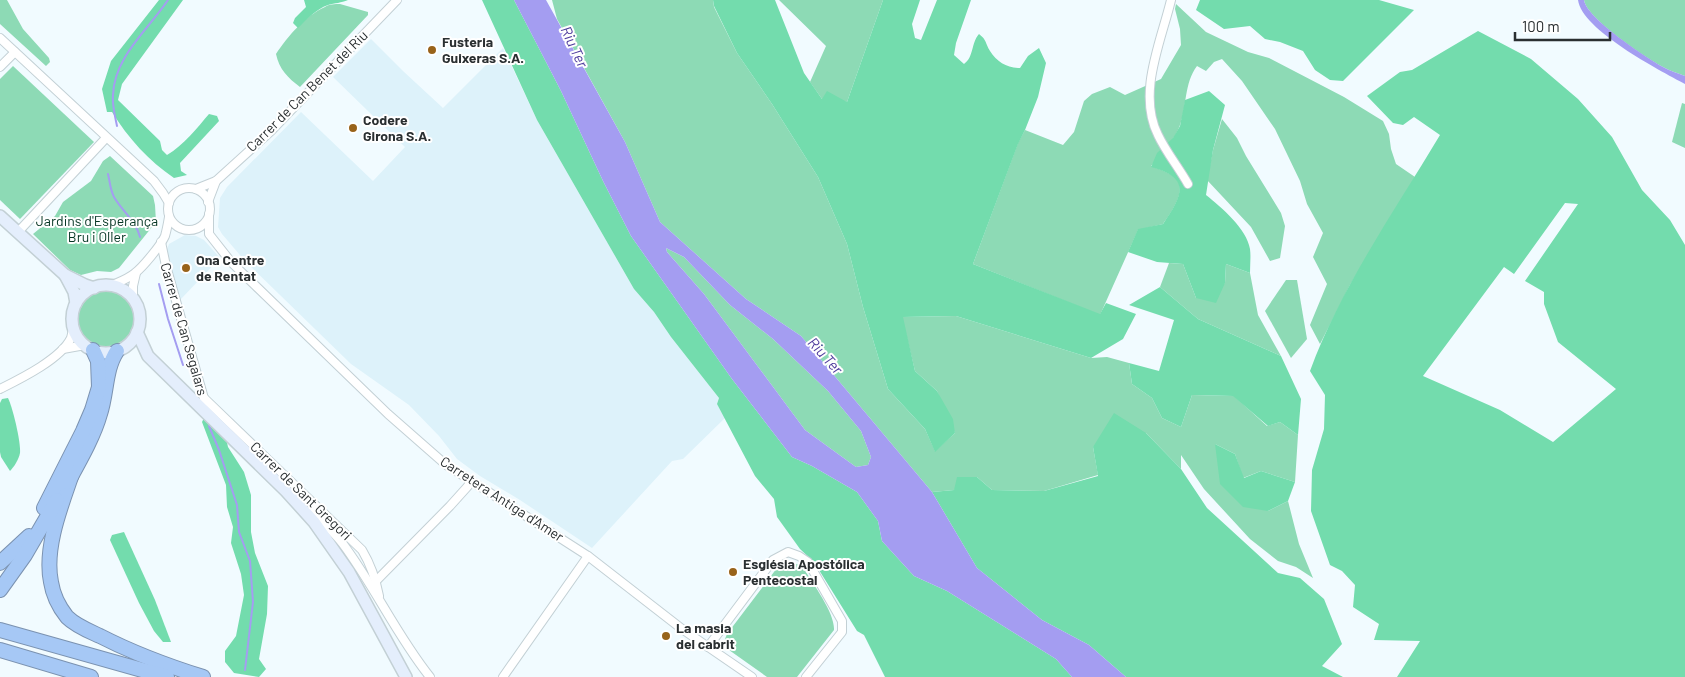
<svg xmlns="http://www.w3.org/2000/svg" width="1685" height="677" font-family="Barlow,sans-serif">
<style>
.built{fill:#ddf2fa}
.green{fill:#8ddab5}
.forest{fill:#73dcad;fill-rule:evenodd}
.water{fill:#a49df1;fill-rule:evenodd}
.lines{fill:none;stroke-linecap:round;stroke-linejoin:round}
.stream{stroke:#a49df1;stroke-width:2}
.minor-casing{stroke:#c3d0d5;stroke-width:10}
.secondary-casing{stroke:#c3d0d5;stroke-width:14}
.motorway-casing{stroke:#7b92b0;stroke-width:16}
.minor{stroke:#fff;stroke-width:8}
.secondary{stroke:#e4eefc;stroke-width:11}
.motorway{stroke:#a6c8f5;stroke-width:14}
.poi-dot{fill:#98631a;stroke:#fff;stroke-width:2}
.labels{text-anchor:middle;stroke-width:4;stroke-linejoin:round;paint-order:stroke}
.poi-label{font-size:14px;font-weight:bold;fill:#2a2f31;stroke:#fff;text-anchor:start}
.street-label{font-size:14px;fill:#2a2f31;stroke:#fff}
.park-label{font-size:14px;fill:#043523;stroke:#fff}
.water-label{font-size:15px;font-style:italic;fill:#4f3c9d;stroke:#fff}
</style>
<rect width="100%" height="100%" fill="#f1fbff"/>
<g class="built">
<polygon points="371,39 403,71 443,108 503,48 537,120 634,289 654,312 671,337 719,398 717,404 725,418 683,459 672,461 592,548 520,500 480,476 457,459 439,436 409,405 351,364 245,261 222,234 218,227 220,198 227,187 301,112 373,181 405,147 333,77"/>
<polygon points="185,235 196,236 204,240 220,258 180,300 166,252 169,244"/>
</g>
<g class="green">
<polygon points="0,0 7,0 23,29 49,58 50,62 46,66 0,24"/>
<polygon points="552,0 713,0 714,7 737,53 772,104 818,177 847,244 863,307 888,389 925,429 935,451 955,433 937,391 915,371 902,317 956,316 1091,358 1107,357 1129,363 1132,384 1152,398 1162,418 1181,427 1192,395 1234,396 1267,426 1280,422 1298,435 1295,482 1261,471 1243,478 1235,454 1215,444 1268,511 1288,501 1299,544 1313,578 1296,567 1278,561 1250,539 1204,489 1181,455 1181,469 1146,433 1093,447 1098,475 1044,491 992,490 977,477 954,490 932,492 801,336 746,299 660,222 625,142 557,19"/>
<polygon points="779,0 883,0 847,102 822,99 810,82 826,46"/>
<path d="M1584,0H1685V76C1678,73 1670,71 1663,67C1646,58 1586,18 1584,0Z"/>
<path d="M340,4L368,12V15L300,87C288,78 279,69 276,54C288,36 305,16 325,7C329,4 335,4 340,4Z"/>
<path d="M1176,4L1206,32L1248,52L1269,58L1344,97L1383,121L1389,134L1391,149L1396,164L1415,177L1350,285L1320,344L1310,325L1327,284L1313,257L1323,233L1307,204L1300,181L1275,129L1242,81L1222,59L1214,62L1206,71L1197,66C1184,83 1187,106 1180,125C1175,140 1161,154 1151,166C1159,169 1166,171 1173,176C1190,188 1171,212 1163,224L1138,230L1100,315L973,264L1018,143L1025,130L1063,145L1074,132L1084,101L1092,94L1110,87L1125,95L1161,79L1181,45L1180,29L1175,9Z"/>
<polygon points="13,66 94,142 20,219 0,200 0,79"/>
<polygon points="1682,103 1685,104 1685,148 1672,142"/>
<polygon points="1222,119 1237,138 1246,156 1281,213 1285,226 1280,258 1270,261 1251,227 1207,180 1213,150"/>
<polygon points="110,156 153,196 155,205 156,222 119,268 111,272 97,271 81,275 70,270 33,234 55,216 63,202 91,181 103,161"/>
<polygon points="666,248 684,257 730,305 773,339 828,391 861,431 871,457 868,465 856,467 805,430 704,294 667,252"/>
<polygon points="1169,263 1183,264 1196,298 1225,283 1226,264 1250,273 1258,315 1281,356 1198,319 1160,287"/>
<polygon points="1286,280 1297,280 1307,339 1291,358 1265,311"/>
<circle cx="107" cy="319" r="29"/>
<path d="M786,563L797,564L804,569C813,584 835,613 834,630L797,677H767L729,650L725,639L727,634L777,568Z"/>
</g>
<g class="forest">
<path d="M159,0H183L122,84L118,100L160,141L162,150L167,155C184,145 197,128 209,114L217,116L219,121L180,163L181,171L187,175L174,178C149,161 128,138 112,112H107L102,89L111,61Z"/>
<path d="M304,0H348C341,3 335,3 328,5C316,9 306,20 298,28L293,23L295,18L306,7Z"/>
<polygon points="482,0 514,0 561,91 603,181 631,236 732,379 792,457 812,466 857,492 878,521 882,541 914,576 947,591 1056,659 1072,677 885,677 864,635 857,631 814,562 800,549 777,517 774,499 755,476 717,404 719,398 671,337 654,312 634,289 537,120"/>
<path d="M713,0H775L804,73L822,99L827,91L847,102L883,0H920L912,24L915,38L921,40L937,0H971L956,43L954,55L964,64C974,57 971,43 979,34C987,40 985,43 990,51C997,62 1007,68 1020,68L1028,56L1039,48L1046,63L1038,97L1025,130L1018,144L973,264L1100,314L1106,303L1136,314L1123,339L1091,358L956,316L903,317L915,371L937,391L953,419L955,433L935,452L925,429L888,389L863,307L847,244L818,177L772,104L737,53L714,6Z"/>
<polygon points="1200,0 1379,0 1414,10 1343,81 1330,80 1315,70 1303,51 1280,42 1265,39 1250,26 1224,29 1196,10"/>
<path d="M1478,31L1531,59L1578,99L1612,137L1642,190L1670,220L1685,245V677H1397L1420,641L1374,640L1379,624L1353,607L1355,585L1342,571L1330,565L1311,511L1312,470L1324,429L1325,395L1310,371C1341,287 1394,212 1440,135L1414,117L1403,125L1393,123L1367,96L1400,72L1412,70ZM1565,203L1578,204L1525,281L1544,292V304L1558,342L1616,389L1553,442L1500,410L1423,376L1504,267L1514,274Z"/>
<path d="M1209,91L1225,105L1213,150L1206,195C1221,207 1247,229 1250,249C1251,257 1250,265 1250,273L1226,264L1225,283L1216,303L1196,298L1183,264L1157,262L1128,252L1138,229L1163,224C1182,196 1192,178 1151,167L1157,153L1173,138L1180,126L1185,100Z"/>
<polygon points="1160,287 1198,319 1281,356 1301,399 1298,435 1280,422 1268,426 1233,396 1192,395 1181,427 1162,418 1152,398 1132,384 1129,363 1159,371 1174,320 1129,305"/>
<path d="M8,398C13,408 21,443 20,453C19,459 14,467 10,471L1,457L0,452V403L2,399Z"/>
<polygon points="1114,413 1146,433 1181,469 1207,508 1278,573 1300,578 1324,599 1342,644 1322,666 1343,677 1126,677 1089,645 1042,620 977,568 932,492 954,490 957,477 977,477 992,490 1044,491 1098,476 1093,447"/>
<polygon points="204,418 226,438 228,447 244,472 251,495 251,532 255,553 268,586 267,614 259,659 266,669 259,677 234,673 225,662 225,651 236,636 244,595 241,574 231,543 233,527 227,507 226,485 202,422"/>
<polygon points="1215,444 1235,454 1244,478 1261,471 1295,482 1288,501 1268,511 1243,507 1220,484"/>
<polygon points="124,532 155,600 171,642 163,642 154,631 139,603 110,540 112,535"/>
</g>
<g class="water">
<path d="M514,0H546L625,142L660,222L746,299L801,336L932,492L977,568L1042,620L1089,645L1126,677H1072L1056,659L947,591L914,576L882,541L878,521L857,492L812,466L792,457L732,379L631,236L603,181L561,91ZM666,248L684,257L730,305L773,339L828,391L861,431L871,457L868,465L856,467L805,430L704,294L667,252Z"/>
<path d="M1578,0H1584C1586,18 1647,58 1663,67C1670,71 1678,73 1685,76V84C1659,70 1582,30 1578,0Z"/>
</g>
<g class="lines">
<g class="stream">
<path d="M117,126C115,116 112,105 113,95C114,57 148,30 168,0"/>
<path d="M108,174C110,182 110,189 114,197C122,211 136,221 140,237"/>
<polyline points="159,284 168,319 183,365"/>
<polyline points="209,426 219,450 237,505 239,532 250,561 253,602 245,670"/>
</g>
<g class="minor-casing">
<g id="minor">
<path d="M1171,0C1161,42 1137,93 1158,135C1166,152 1179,168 1188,184"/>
<polyline points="0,38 154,181 163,193 169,203"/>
<polyline points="0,67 15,52"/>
<circle cx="189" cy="209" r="21"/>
<polyline points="196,189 216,181 271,131 397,0"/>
<polyline points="208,202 216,181"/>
<polyline points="209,214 209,234 231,262 388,414 445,464 588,556 682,629 752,677"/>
<polyline points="18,232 106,138"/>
<polyline points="161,242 166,266 205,402"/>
<path d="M110,286C119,282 128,279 135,273C143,267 161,245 165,236C167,229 168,223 169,217"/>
<polyline points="133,299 133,286 136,273"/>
<polyline points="63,349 85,345"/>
<path d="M0,389C20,379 61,359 71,338C72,335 73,330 73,326"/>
<path d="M204,398L362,550C371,565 376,580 379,596"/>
<path d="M311,511C322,522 334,532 343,544C375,587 397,636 430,677"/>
<polyline points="376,581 450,506 468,486 470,481"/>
<polyline points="708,647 773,560 788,552 799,556 808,562 842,621 842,632 806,677"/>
<polyline points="503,677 588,556"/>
</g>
</g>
<g class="secondary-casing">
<g id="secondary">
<polyline points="0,216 65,275 85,285 94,288"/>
<polyline points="65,275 74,292 76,303"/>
<circle cx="106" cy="319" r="34"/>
<polyline points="137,332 148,356 286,491 314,522 349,572 406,677"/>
</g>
</g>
<g class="motorway-casing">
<g id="motorway">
<path d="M72,474C61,506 44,548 51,582C53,595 59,607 67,617C76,626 89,631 100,636C133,653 168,666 203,677"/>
<path d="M68,482C79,462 94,436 100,414C107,393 105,369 117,351"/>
<polyline points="44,508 83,431 92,410 99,387 98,361 93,350"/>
<polyline points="0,563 29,536"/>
<polyline points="0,590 25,555 57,500"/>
<polyline points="0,630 167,677"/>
<polyline points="0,650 91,677"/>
</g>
</g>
<use href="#minor" class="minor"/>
<use href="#secondary" class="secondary"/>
<use href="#motorway" class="motorway"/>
</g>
<g class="poi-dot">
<circle cx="432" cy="50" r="5"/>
<circle cx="353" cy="128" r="5"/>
<circle cx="186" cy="268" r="5"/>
<circle cx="733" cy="572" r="5"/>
<circle cx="666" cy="636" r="5"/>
</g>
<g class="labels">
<g class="poi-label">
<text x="442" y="47">Fusteria<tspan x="442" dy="16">Guixeras S.A.</tspan></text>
<text x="363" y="125">Codere<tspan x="363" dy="16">Girona S.A.</tspan></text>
<text x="196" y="265">Ona Centre<tspan x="196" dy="16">de Rentat</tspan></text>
<text x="743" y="569">Església Apostólica<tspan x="743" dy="16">Pentecostal</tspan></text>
<text x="676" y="633">La masia<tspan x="676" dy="16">del cabrit</tspan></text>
</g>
<g class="street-label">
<text transform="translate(307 91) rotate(-45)" y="5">Carrer de Can Benet del Riu</text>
<text transform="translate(184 329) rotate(74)" y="5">Carrer de Can Segalars</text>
<text transform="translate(301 491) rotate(44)" y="5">Carrer de Sant Gregori</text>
<text transform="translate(502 499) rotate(33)" y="5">Carretera Antiga d'Amer</text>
</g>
<g class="park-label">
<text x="97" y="226">Jardins d'Esperança<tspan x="97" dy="16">Bru i Oller</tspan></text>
</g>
<g class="water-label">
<text transform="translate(574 47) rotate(65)" y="5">Riu Ter</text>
<text transform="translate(825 356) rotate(48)" y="5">Riu Ter</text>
</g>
</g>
<path d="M1515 32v8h95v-8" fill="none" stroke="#2a2f31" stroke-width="2.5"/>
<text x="1522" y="32" font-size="15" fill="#2a2f31" stroke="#ffffff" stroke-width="4" paint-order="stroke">100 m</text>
</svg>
